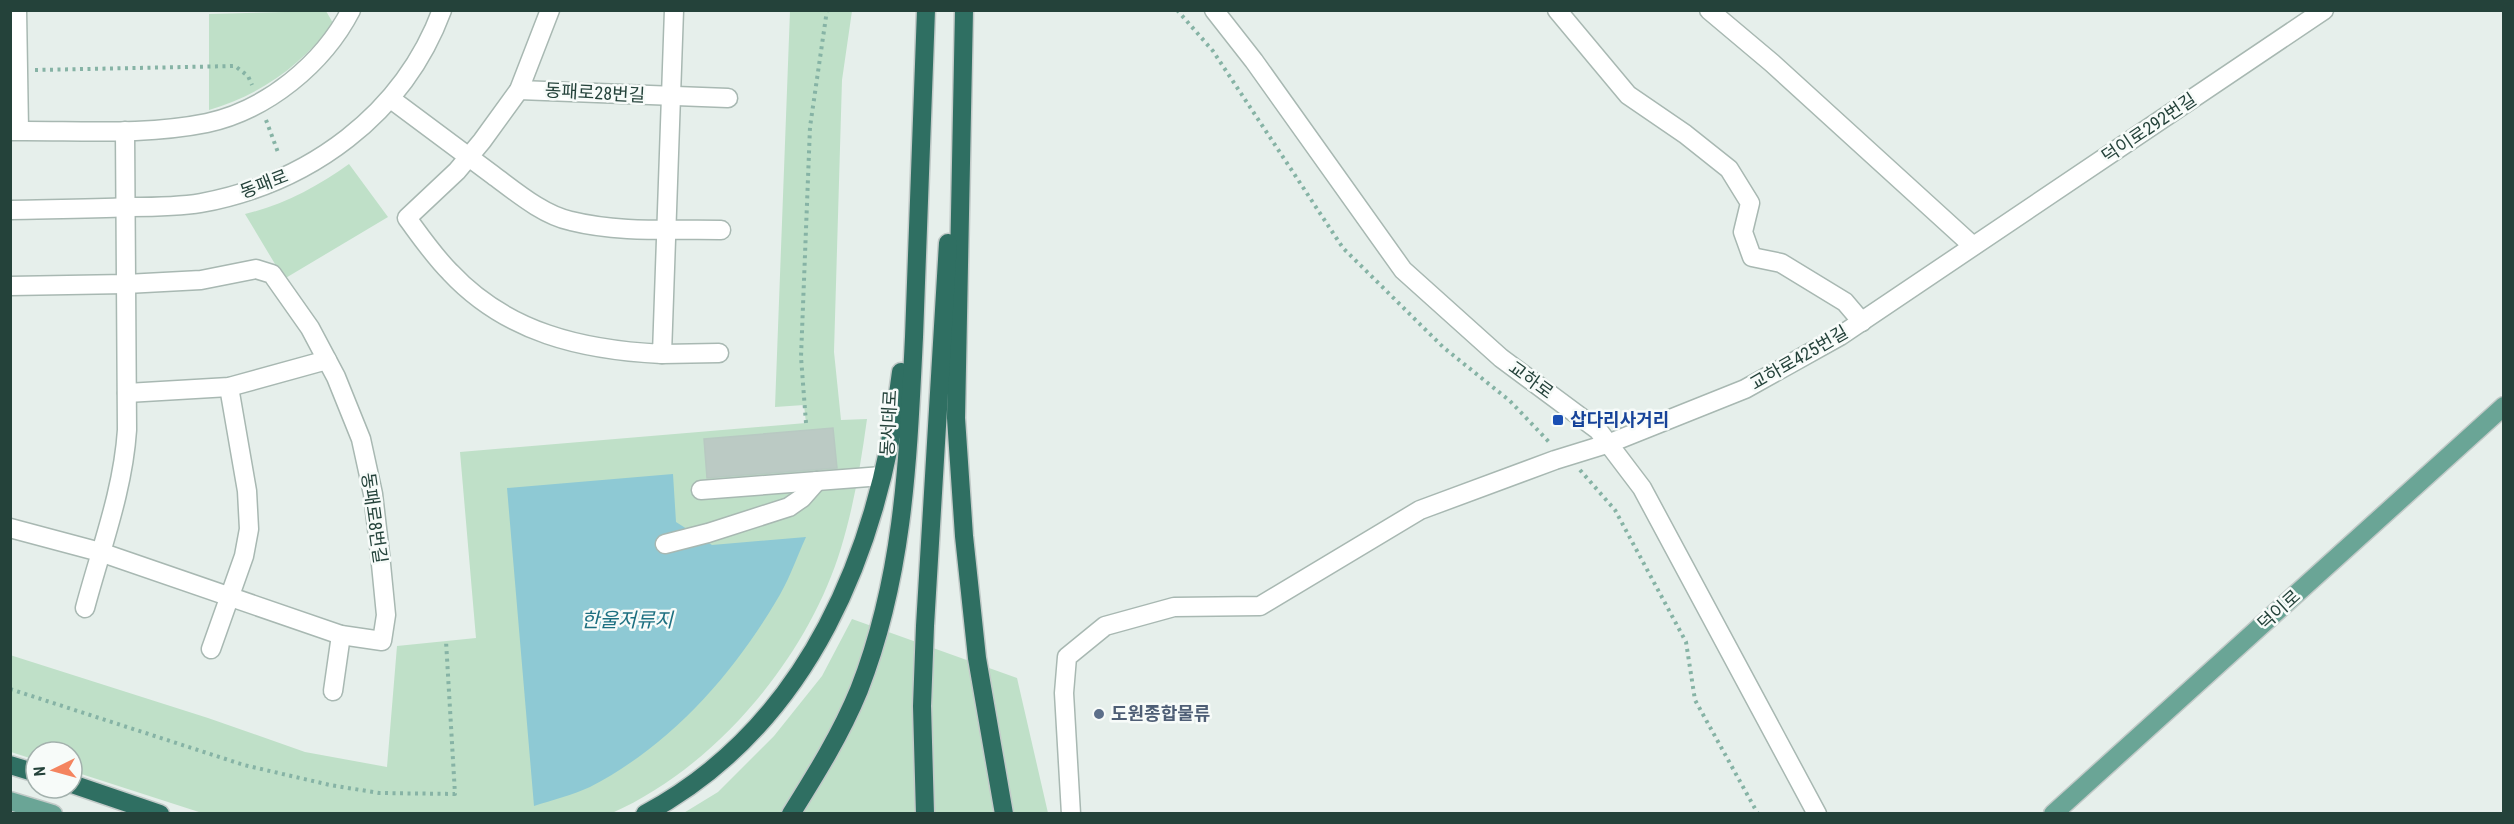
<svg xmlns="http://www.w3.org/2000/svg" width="2514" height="824" font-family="'Roboto Condensed','Noto Sans KR',sans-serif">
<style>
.green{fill:#bfe0c8}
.water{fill:#8ec9d4}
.building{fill:#bbcac4;stroke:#b8c9c2;stroke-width:1.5}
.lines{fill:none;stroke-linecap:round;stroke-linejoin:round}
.minor-casing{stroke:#a8b8b2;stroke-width:21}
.major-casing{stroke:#c2cac8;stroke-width:21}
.highway-casing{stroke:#c2cac8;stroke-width:21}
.path{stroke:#86b3a5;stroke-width:4;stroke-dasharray:3 4.5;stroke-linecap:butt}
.minor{stroke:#fff;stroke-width:18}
.major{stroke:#6aa596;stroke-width:18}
.highway{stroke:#2f6f62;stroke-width:18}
.transit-dot{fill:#1a4fb4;stroke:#f7fbf9;stroke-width:2}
.service-dot{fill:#5c6f8a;stroke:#f7fbf9;stroke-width:2}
.labels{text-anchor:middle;stroke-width:5;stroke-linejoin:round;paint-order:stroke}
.street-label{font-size:18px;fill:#24423a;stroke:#f7fbf9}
.transit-label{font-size:18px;font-weight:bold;fill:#164399;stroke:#f7fbf9;text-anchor:start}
.service-label{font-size:18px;font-weight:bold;fill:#4e5e75;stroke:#f7fbf9;text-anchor:start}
.water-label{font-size:20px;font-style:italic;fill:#1c6f80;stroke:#f7fbf9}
</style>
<rect width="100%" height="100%" fill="#e6efeb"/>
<g class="green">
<path d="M326,11L333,23C301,66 260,95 209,110V14Z"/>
<path d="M790,11H852L842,80L834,352L841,420L867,419C861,463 854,505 841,548C808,657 716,767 612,813H202L72,771V752H36V760L11,752L10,655L208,718L305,752L387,767L397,646L476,638L460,452L806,423L804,405L775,407Z"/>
<path d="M349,164L388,217L284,279L245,214C283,205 317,187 349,164Z"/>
<polygon points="852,619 1017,678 1048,813 682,814 718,792 774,736 822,676"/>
</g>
<path class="water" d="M673,474L676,522L712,545L806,537C796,559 788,583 775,603C730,678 669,746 590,787C573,795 552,800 534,806L507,488Z"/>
<polygon class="building" points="833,428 837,468 707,478 704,439"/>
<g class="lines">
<g class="minor-casing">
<g id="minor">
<polyline points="17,10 19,130"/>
<path d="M550,10L519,90L482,141L457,171L407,218C421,237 434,256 450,272C507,333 582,350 662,354L674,10"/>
<polyline points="1214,10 1254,61 1403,270 1501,358 1598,430 1642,488 1817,814"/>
<polyline points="1557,10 1628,95 1685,134 1729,169 1750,203 1743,232 1752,257 1781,263 1845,302 1862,322"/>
<polyline points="1709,10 1772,63 1973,246"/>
<polyline points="519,90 728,98"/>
<path d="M391,99C425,124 459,150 493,175C516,192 543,215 571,221C619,233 672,229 721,230"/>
<path d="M10,131C75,130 143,136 207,123C267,110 323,64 351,10"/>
<path d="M10,210C50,209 89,209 129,207C153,207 178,207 201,203C309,183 403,115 442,10"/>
<polyline points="10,286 126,284 201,280 256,269 272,274 310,328 336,377 361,439 373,494 380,554 386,615 382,641 341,635 100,552 10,528"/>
<polyline points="662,354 719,353"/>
<polyline points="127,393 229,387 327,360"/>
<polyline points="701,490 882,476"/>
<polyline points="665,544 708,533 789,507 802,498 817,481"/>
<path d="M85,608C101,548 123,491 127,430L125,131"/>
<polyline points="211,649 244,556 249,529 247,491 229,387"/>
<polyline points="333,691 341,635"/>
<polyline points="1071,814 1064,693 1067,657 1105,626 1174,607 1260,606 1420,510 1555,460 1610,443 1745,389 1840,336 2324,10"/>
</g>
</g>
<g class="major-casing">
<g id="major">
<polyline points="10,801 53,814"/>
<polyline points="2053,814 2504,406"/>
</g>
</g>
<g class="highway-casing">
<g id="highway">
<polyline points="964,10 956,418 964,536 977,658 1004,814"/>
<polyline points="10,765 36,773"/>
<polyline points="72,784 160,814"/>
<path d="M645,814C810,725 880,549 901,372"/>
<path d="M791,814C816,774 841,734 859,690C904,575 908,459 914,337C919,228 923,119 926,10"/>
<polyline points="925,814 922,706 925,626 948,243"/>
</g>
</g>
<g class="path">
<polyline points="1177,10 1213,51 1343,248 1443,347 1510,401 1550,443"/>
<polyline points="35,70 235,66 248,76 252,85"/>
<polyline points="266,120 279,155"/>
<polyline points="806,423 801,357 810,127 827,10"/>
<polyline points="1580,470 1615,510 1686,642 1695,700 1758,814"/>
<polyline points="10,689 244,765 330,785 379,793 455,794 446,641"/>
</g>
<use href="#minor" class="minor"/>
<use href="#major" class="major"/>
<use href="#highway" class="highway"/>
</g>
<rect class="transit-dot" x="1552" y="414" width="12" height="12" rx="3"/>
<circle class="service-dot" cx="1099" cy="714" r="6"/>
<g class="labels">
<g class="street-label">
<text transform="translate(595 93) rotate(3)" y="6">동패로28번길</text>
<text transform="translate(2149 128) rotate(-34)" y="6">덕이로292번길</text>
<text transform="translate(264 184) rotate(-21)" y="6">동패로</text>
<text transform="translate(1799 358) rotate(-30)" y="6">교하로425번길</text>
<text transform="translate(1531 380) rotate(36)" y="6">교하로</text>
<text transform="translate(889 423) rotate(-87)" y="6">동서대로</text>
<text transform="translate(374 518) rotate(82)" y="6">동패로8번길</text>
<text transform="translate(2279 610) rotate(-42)" y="6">덕이로</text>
</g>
<g class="transit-label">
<text x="1570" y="426">삽다리사거리</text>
</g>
<g class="service-label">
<text x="1111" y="720">도원종합물류</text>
</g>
<g class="water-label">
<text x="627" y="627">한울저류지</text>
</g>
</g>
<rect width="2514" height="824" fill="none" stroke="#24423a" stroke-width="24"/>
<g transform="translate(54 770) rotate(265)"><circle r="28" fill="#f7fbf9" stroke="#a3b1ad" stroke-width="1.5"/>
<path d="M0-4.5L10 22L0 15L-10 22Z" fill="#f4845f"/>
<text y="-9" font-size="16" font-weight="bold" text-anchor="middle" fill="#24423a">N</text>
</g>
</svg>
